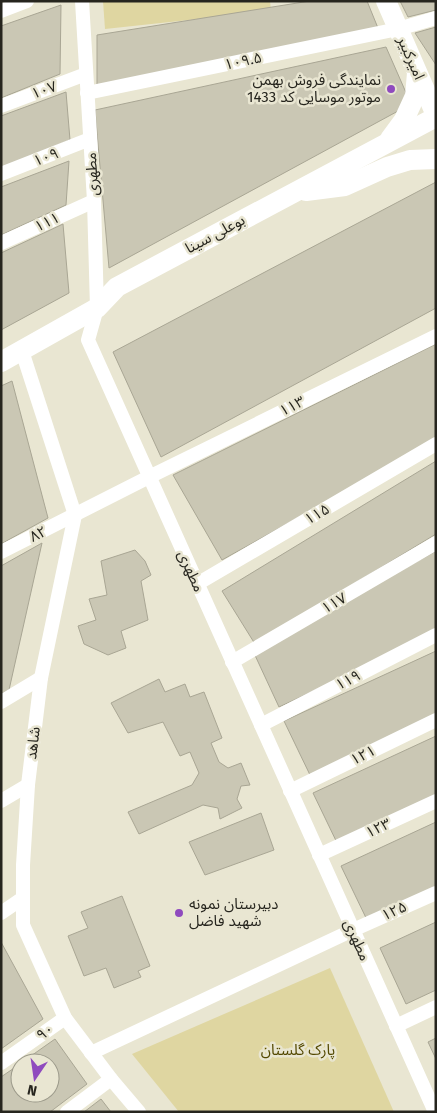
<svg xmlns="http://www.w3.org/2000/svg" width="437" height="1113" font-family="'Fira Sans','Noto Sans Arabic',sans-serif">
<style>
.green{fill:#dfd6a1}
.building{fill:#cac7b4;stroke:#a9a694}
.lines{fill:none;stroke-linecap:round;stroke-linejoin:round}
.minor{stroke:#fff;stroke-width:14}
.secondary{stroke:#fff;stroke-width:20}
.poi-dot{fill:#8f4abe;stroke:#e9e6d2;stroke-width:2}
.labels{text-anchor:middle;stroke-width:5;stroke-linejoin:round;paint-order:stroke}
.street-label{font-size:15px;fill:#26251e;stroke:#e9e6d2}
.poi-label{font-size:15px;fill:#26251e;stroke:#e9e6d2;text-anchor:end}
.park-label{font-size:15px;fill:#534801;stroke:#e9e6d2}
</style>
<rect width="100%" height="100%" fill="#e9e6d2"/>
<g class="green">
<polygon points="103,1 270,1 271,11 105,29"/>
<polygon points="330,968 394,1112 179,1112 132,1054"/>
</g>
<g class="building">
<polygon points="310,1 367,1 380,33 97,91 97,35"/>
<polygon points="400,1 436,1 436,10 408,17"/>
<polygon points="61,5 60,74 1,98 1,26"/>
<polygon points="436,27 436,65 415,33"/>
<polygon points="386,47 411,104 109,268 95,110"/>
<polygon points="66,92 70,140 1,169 1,116"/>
<polygon points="69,161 66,205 1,235 1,187"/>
<polygon points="436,182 436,308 161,457 113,352"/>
<polygon points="63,224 69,293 1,330 1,253"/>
<polygon points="436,344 436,441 222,560 173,475"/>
<polygon points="12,381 48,518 1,544 1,386"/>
<polygon points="436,461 436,534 255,644 222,591"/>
<polygon points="42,543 9,690 1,694 1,566"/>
<polygon points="135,550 145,561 151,575 141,581 148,620 121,631 126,648 108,655 84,644 78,626 96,620 89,599 107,595 101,561"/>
<polygon points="436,551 436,634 279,707 253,651"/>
<polygon points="436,651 436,719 311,777 284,721"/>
<polygon points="159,679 165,692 185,684 190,697 204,692 222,738 211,743 219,762 228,768 241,763 250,785 241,786 237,799 242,808 220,819 218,808 203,805 139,834 128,812 192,785 199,773 190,752 180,756 163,722 128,733 111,703"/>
<polygon points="436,736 436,804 340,849 313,793"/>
<polygon points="261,813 274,850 205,875 189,842"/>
<polygon points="436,822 436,891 368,922 341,866"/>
<polygon points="122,896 150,966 138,971 141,977 114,988 106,968 84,976 68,936 88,928 81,912"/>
<polygon points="436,922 436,990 406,1004 380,948"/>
<polygon points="1,942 43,1019 1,1049"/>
<polygon points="436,1038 436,1059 428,1042"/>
<polygon points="55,1039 87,1084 50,1112 1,1112 1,1077 20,1064 20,1093 50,1093 50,1063 21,1063"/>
<polygon points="101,1099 111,1112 84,1112"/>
</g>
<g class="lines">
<g class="minor">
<polyline points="82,1 94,201 97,308 88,340 435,1112"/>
<polyline points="1,11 27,1"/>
<polyline points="87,93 398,29 436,18"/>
<polyline points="1,106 86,74"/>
<polyline points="1,174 90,139"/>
<polyline points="1,243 94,201"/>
<polyline points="22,351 75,515 41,678 28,785 23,865 23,925 65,1018 111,1079 139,1112"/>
<polyline points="1,552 149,477 436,336"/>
<polyline points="197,584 436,444"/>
<polyline points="232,662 436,543"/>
<polyline points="1,702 41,678"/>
<polyline points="261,725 436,635"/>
<polyline points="290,791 436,720"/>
<polyline points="1,801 28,785"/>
<polyline points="319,855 436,801"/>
<polyline points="1,913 23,898"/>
<polyline points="396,1026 436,1007"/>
<polyline points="91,1053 353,930 436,893"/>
<polyline points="1,1063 65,1018"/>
<polyline points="67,1112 111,1079"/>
</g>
<g class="secondary">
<polyline points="386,1 436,115"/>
<polyline points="390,139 404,120 415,96 417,73"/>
<polyline points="306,191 345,186 387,167 410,160 436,159"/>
<polyline points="1,362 97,308 117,287 436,117"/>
</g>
</g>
<g class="poi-dot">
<circle cx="391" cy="89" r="5"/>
<circle cx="179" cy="913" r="5"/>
</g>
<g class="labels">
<g class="street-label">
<text transform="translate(411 58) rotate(66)" y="5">امیرکبیر</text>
<text transform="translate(243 61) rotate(-12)" y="5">۱۰۹.۵</text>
<text transform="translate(44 90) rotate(-20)" y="5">۱۰۷</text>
<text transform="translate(46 157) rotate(-21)" y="5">۱۰۹</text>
<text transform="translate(92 174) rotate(-93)" y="5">مطهری</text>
<text transform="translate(47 222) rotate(-25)" y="5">۱۱۱</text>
<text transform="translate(215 234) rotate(-28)" y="5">بوعلی سینا</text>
<text transform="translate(292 406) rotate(-26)" y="5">۱۱۳</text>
<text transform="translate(317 514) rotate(-30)" y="5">۱۱۵</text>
<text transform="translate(38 534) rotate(-27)" y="5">۸۲</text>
<text transform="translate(191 571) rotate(66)" y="5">مطهری</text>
<text transform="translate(334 603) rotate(-30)" y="5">۱۱۷</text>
<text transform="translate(348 680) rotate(-27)" y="5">۱۱۹</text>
<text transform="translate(33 743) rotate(-83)" y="5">شاهد</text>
<text transform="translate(363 755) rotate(-26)" y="5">۱۲۱</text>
<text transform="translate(378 828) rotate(-25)" y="5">۱۲۳</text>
<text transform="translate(394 911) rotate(-24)" y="5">۱۲۵</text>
<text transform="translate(357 940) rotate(66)" y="5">مطهری</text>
<text transform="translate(45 1032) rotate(-36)" y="5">۹۰</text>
</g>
<g class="poi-label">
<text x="381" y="85">نمایندگی فروش بهمن<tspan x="381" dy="17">موتور موسایی کد 1433</tspan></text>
<text x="189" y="909" text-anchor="start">دبیرستان نمونه<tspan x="189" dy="17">شهید فاضل</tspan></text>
</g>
<g class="park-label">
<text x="298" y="1055">پارک گلستان</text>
</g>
</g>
<rect width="437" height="1113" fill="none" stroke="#26251e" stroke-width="5"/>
<g transform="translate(35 1078) rotate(193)"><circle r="24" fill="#e9e6d2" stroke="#9b998a"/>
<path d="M0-4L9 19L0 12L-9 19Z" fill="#8f4abe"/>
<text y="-8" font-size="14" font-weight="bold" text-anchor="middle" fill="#26251e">N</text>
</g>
</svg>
